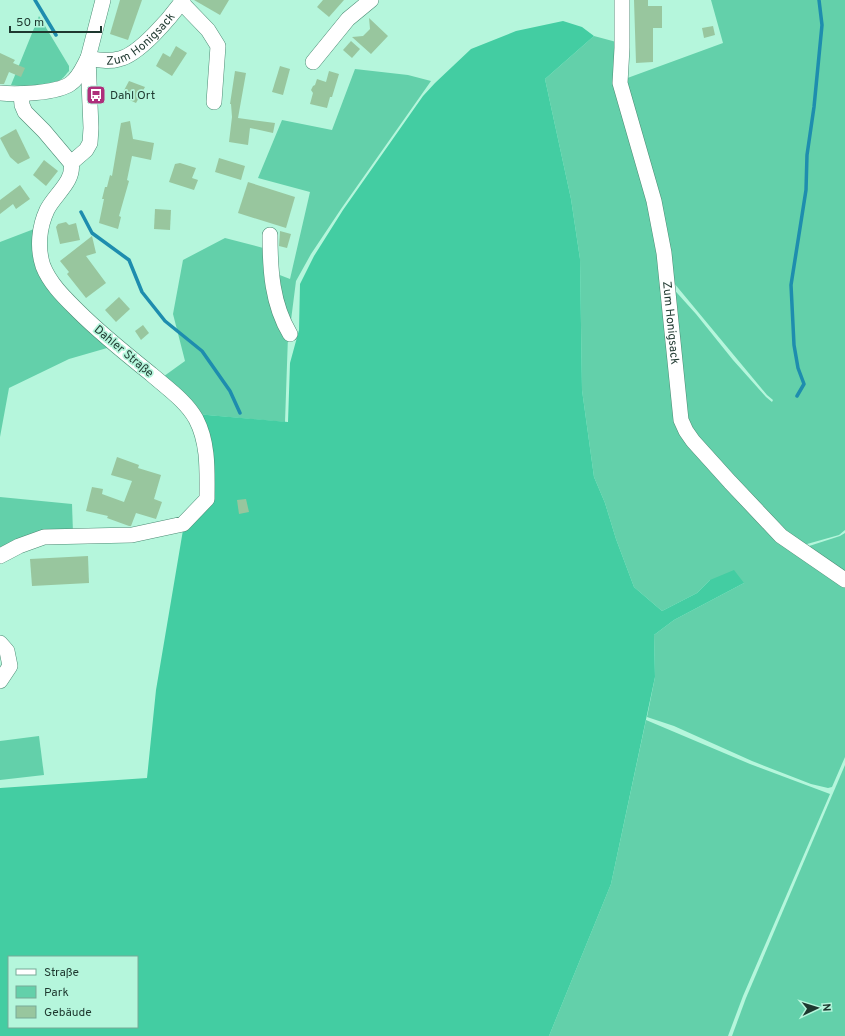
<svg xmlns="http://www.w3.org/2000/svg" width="845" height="1036" font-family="Overpass,sans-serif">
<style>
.green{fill:#63d0aa}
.forest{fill:#43cda2;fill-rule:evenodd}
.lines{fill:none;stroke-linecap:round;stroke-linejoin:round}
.stream{stroke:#1e8dae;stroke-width:3.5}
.building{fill:#98c69e}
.minor-casing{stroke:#4c8b74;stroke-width:16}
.minor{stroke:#fff;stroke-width:15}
.labels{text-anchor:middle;stroke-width:3.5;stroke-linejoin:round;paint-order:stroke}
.street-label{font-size:12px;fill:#1e382f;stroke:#b5f6dc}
.poi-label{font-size:12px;fill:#1e382f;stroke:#b5f6dc;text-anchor:start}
</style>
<rect width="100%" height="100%" fill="#b5f6dc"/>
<g class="green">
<polygon points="711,0 845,0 845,530 839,535 800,546 688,430 669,284 696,314 733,360 766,397 772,402 773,400 767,395 669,277 622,80 723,43"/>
<path d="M39,16L69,66V71C66,74 63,79 60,80C49,85 22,87 11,85Z"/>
<polygon points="594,36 620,43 620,52 653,202 680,422 729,484 845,581 845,757 832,787 828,788 811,784 752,761 674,726 647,717 655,677 654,635 674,620 744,583 710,580 697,593 662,611 634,587 616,539 605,503 594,477 582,390 580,259 571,199 545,79"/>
<polygon points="355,69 408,75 431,81 341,209 311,254 296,281 290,328 272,272 290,279 310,192 258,178 282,120 332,130"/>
<polygon points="34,229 35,254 114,346 69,359 9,388 0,437 0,242"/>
<polygon points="225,238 267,249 288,336 285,422 196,414 160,379 185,361 173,314 183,260"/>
<polygon points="0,497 72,504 73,533 0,554"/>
<polygon points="845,533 845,577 803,548 840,536"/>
<polygon points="646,720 750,764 830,794 743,996 728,1036 549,1036 611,884"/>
<polygon points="39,736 44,775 0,780 0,741"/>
<polygon points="845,765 845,1036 732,1036 746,998"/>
</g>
<path class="forest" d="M563,21L582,27L594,36L545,79L571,199L580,259L582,390L594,477L605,503L616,539L634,587L662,611L697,593L710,580L734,570L744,583L674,620L654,635L655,677L611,884L549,1036H0V788L147,778L156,690L183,530L211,500L196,414L288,422L290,363L299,330L300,284L314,256L343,210L423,96L435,83L471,49L516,31ZM9,957H137V1027H9Z"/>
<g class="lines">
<g class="stream">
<polyline points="35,0 56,35"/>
<polyline points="81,212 92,233 129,260 142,292 165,321 202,351 230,391 240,413"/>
<polyline points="797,396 804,384 798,368 794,345 791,285 806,190 807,155 814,107 822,25 819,0"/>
</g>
</g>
<g class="building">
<polygon points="120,0 142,0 128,40 110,34"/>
<polygon points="194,0 229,0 220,15"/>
<polygon points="323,0 344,0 329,17 317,7"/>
<polygon points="634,0 648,0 648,6 662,6 662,28 653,28 653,62 636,63"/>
<polygon points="369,18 388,36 371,54 352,37 363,36 370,29"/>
<polygon points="713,26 715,35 704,38 702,28"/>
<polygon points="351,41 360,49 352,58 343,50"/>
<polygon points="176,46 187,53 172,76 156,66 163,53 170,57"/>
<polygon points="0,53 15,60 13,63 25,68 21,77 9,72 4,84 0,84"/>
<polygon points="280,66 290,69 283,95 272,92"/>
<polygon points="235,71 246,73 238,118 275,123 273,133 250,128 248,145 229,142 232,117 231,104 230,104"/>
<polygon points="329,71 339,74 332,97 330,97 327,108 310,104 313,93 311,90 313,86 315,85 317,79 326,82"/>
<polygon points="129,81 145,87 136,103 121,96"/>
<polygon points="130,121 133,139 154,143 151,160 132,156 127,180 129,181 119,216 121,217 118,229 99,223 104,199 102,199 105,187 107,187 110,175 112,176 121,123"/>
<polygon points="16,129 30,158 18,164 10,157 0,138"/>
<polygon points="219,158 245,166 241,180 215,172"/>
<polygon points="44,160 58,171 46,186 33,175"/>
<polygon points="180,163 196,168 192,178 198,180 194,190 169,182 175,164"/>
<polygon points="248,182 295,197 286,228 238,213"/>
<polygon points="20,185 30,199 16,209 13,204 0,214 0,200"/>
<polygon points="155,209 171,210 170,230 154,229"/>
<polygon points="66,222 69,225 76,223 80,240 60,244 56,227 58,224"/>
<polygon points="280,231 291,234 287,248 279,246"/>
<polygon points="92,236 96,253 86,256 106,283 86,298 67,274 69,272 60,261"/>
<polygon points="119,297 130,309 116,322 105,310"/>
<polygon points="143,325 149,333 141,340 135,331"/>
<polygon points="117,457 139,465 138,468 161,475 154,499 162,502 156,519 136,513 131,526 129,526 107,518 108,516 86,511 92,487 103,489 102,494 124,502 132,481 111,475"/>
<polygon points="246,499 249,512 239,514 237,500"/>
<polygon points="88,556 89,583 32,586 30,559"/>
</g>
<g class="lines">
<g class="minor-casing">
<g id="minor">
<path id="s1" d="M622,0V48L620,83L654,201L664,253L681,420L686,431L693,441L730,482L781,536L845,580"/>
<polyline points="181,2 208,30 218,46 214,102"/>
<path id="s2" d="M88,58C98,60 109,62 119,59C139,55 171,17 183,0"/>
<polyline points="313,62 348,19 371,0"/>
<path d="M0,93C16,95 57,93 70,84C79,78 83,67 88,58"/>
<polyline points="71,163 86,150 90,143 91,128 88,58 103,0"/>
<path d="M270,235C270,270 272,304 290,334"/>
<path d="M0,556L19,546L44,537L132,535L183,524L207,499C207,472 209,444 196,419C186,401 167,388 151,374C126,354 101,334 78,311C65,298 50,284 43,266C37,248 39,227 47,210C54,195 75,181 71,163L44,131L25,112L22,105L21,94"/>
<polyline points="0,643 7,651 10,666 0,681"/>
</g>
</g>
<use href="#minor" class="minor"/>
</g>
<defs>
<g id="bus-square" transform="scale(1)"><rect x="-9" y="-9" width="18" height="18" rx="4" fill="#ae2e7b" stroke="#b5f6dc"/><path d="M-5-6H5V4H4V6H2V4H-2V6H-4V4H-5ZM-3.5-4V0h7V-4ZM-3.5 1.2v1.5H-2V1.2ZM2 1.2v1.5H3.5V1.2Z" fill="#fff"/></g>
</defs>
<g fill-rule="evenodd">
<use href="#bus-square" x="96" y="95"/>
</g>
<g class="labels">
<g class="street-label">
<text dy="4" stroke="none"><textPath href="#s2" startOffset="60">Zum Honigsack</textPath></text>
<text dy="4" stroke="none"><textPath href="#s1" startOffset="329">Zum Honigsack</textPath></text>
<text transform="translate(124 351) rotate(40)" y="4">Dahler Straße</text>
</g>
<g class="poi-label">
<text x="110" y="99">Dahl Ort</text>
</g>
</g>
<rect x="8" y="956" width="130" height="72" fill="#b5f6dc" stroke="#79aa97"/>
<rect x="16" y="969" width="20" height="6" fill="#ffffff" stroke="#79aa97"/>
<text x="44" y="976" font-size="12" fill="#1e382f">Straße</text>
<rect x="16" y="986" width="20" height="12" fill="#63d0aa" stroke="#79aa97"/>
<text x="44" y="996" font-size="12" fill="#1e382f">Park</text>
<rect x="16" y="1006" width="20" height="12" fill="#98c69e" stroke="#79aa97"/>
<text x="44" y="1016" font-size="12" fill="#1e382f">Gebäude</text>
<g transform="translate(817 1008) rotate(86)" stroke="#b5f6dc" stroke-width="3" paint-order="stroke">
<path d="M0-3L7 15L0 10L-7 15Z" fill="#1e382f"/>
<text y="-6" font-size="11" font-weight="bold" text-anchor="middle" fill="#1e382f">N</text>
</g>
<path d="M10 26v6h91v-6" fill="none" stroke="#1e382f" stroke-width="2"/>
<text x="16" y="26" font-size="12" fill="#1e382f" stroke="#b5f6dc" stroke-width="3" paint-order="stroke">50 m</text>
</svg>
